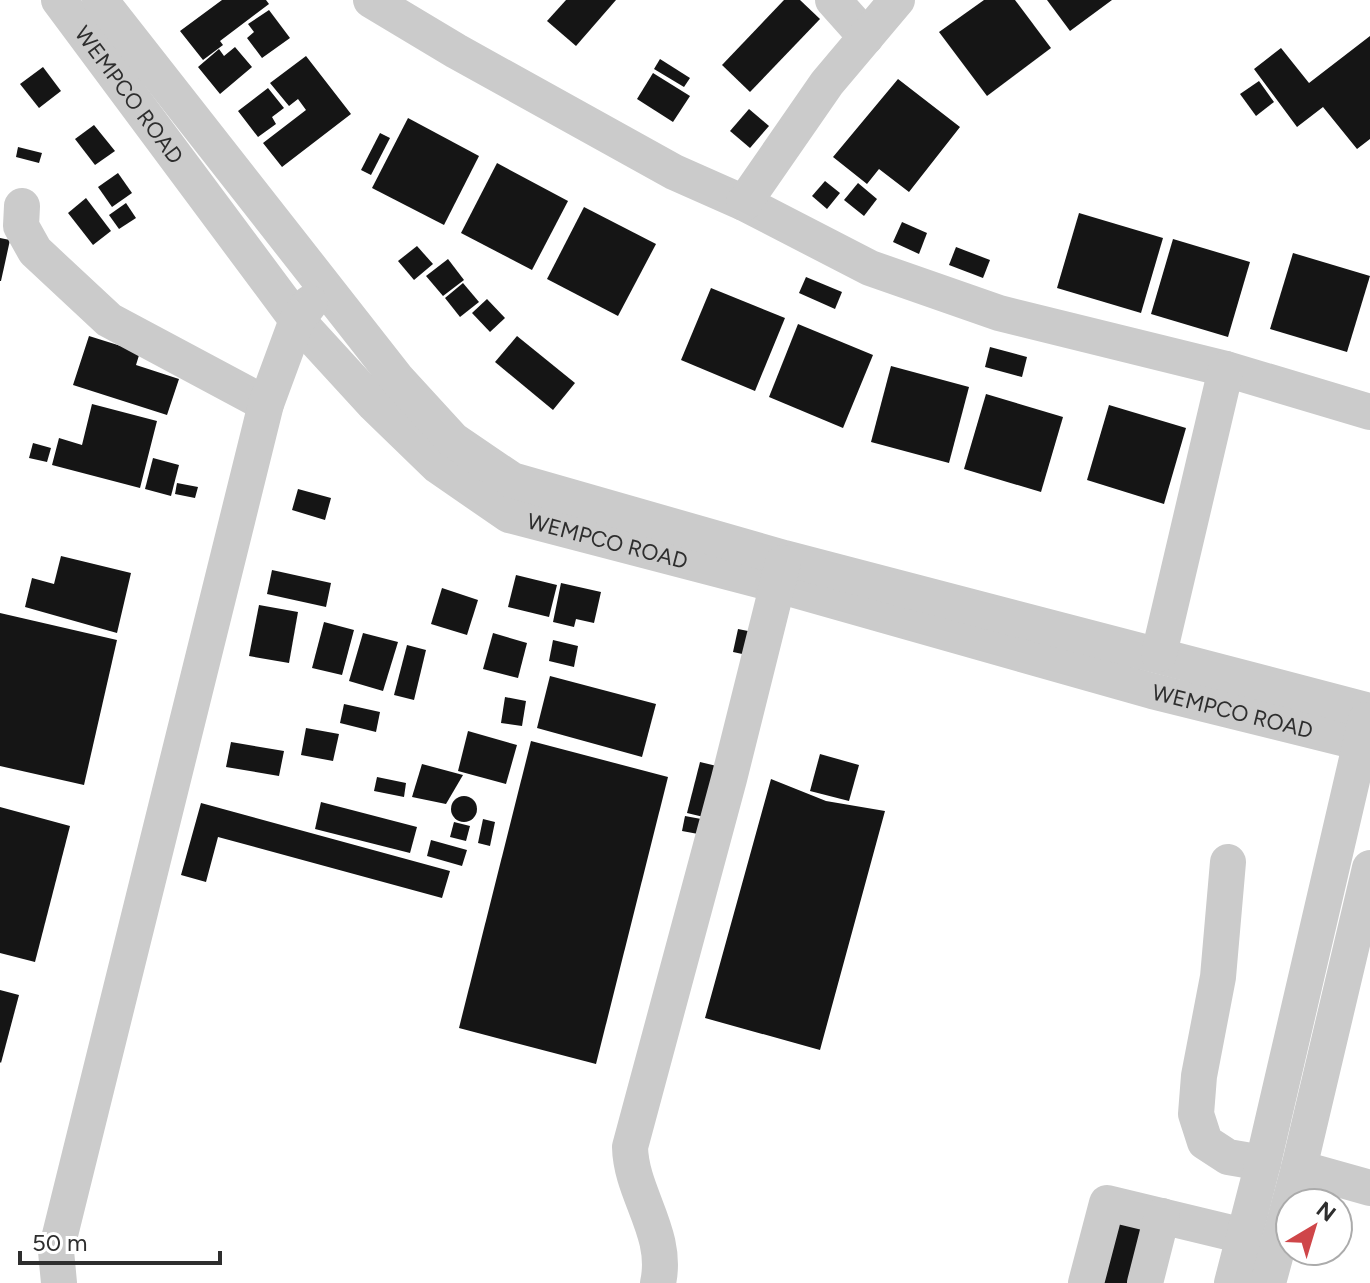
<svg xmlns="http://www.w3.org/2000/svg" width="1370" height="1283" font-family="Figtree,sans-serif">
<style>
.building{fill:#151515}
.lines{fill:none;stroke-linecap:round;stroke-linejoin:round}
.minor{stroke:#cbcbcb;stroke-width:36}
.labels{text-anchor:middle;stroke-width:8;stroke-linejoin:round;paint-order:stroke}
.street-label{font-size:22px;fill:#2e2e2e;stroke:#fff}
</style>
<rect width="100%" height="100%" fill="#fff"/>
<g class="building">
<polygon points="222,0 266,0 269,4 220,41 223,45 203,60 180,31"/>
<polygon points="566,0 616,0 576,46 547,21"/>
<polygon points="784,0 800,0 820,19 750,92 722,65"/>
<polygon points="984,0 1015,0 1051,48 987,96 939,32"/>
<polygon points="1047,0 1112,0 1070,31"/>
<polygon points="269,10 290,38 262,58 247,38 254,32 248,24"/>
<polygon points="1370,36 1370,139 1357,149 1323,107 1297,127 1254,69 1281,48 1309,83"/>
<polygon points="235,47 252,67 220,94 198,67 219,49 224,56"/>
<polygon points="306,56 351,114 282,167 263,143 306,110 298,99 289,106 270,83"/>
<polygon points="660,59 690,78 684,87 654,69"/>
<polygon points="43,67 61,91 39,108 20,84"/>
<polygon points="653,73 690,96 673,122 637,99"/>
<polygon points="898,79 960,127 909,192 879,169 867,184 833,157"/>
<polygon points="1259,81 1274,102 1256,116 1240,94"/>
<polygon points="268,88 284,108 272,117 276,124 258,137 238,111"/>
<polygon points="749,109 769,126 750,148 730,131"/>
<polygon points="408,118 479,156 444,225 372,188"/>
<polygon points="94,125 115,151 95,165 75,139"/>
<polygon points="380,133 390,138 371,175 361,170"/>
<polygon points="18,147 42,153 39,163 16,157"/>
<polygon points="497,163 568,201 532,270 461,233"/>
<polygon points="118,173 132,193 112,207 98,187"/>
<polygon points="825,181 840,193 827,209 812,196"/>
<polygon points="858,183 877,199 864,216 844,200"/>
<polygon points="86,198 111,231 93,245 68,213"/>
<polygon points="126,203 136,218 119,229 109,215"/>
<polygon points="584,207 656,244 618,316 547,279"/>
<polygon points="1079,213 1163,238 1141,313 1057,288"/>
<polygon points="902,222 927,233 919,254 893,242"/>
<polygon points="0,238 10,240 1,281 0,281"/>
<polygon points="1173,239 1250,262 1228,337 1151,314"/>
<polygon points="417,246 433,264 414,280 398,261"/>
<polygon points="956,247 990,260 983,278 949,265"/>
<polygon points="1293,253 1370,276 1347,352 1270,329"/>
<polygon points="448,259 464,280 443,296 426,276"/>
<polygon points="806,277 842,292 835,309 799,293"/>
<polygon points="463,283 479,302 460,317 445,298"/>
<polygon points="711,288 785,318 755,391 681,360"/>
<polygon points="487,299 505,318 490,332 472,313"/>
<polygon points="798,324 873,355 843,428 769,397"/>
<polygon points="89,336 140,352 136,365 179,379 167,415 73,385"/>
<polygon points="517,336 575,383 553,410 495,362"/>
<polygon points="990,347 1027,357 1022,377 985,367"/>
<polygon points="891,366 969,387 949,463 871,442"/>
<polygon points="986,394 1063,417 1041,492 964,469"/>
<polygon points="92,404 157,421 140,488 52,465 59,438 82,445"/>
<polygon points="1109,405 1186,428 1164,504 1087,480"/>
<polygon points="33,443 51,448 47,462 29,458"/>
<polygon points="153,458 179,465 171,496 145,489"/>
<polygon points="177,483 198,487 195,498 175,494"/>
<polygon points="298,489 331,498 325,520 292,510"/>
<polygon points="61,556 131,573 117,633 25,607 32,578 54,584"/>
<polygon points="272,570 331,583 326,607 267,594"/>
<polygon points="516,575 557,585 549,617 508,607"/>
<polygon points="561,583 601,592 594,623 576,619 574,627 553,622"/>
<polygon points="442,588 478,600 467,635 431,624"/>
<polygon points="259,605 298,612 289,663 249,656"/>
<polygon points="0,613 117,640 84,785 0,766"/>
<polygon points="324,622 354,630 342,675 312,668"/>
<polygon points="738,629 753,632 747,655 733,652"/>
<polygon points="363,633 398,642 383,691 349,681"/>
<polygon points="493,633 527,643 518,678 483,669"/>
<polygon points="553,640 578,646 574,667 549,661"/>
<polygon points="407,645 426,650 414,700 394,695"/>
<polygon points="550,676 656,704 642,757 537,728"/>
<polygon points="505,697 526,701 522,726 501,723"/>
<polygon points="344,704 380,712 376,732 340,723"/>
<polygon points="306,728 339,734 333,761 301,755"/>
<polygon points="468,731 517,745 506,784 458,771"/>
<polygon points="531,741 668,777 596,1064 459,1028"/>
<polygon points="231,742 284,751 279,776 226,767"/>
<polygon points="820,754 859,765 849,801 810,791"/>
<polygon points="700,762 725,768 712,819 687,813"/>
<polygon points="422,764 463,775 446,804 412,797"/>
<polygon points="377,777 406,783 404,797 374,791"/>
<polygon points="771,779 826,801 885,811 820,1050 705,1018"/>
<circle cx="464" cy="809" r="13"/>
<polygon points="321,802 417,827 410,853 315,829"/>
<polygon points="201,803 450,871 442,898 218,837 206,882 181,875"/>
<polygon points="0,807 70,826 35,962 0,953"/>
<polygon points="685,816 712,821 709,836 682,831"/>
<polygon points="483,819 495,822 490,846 478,843"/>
<polygon points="454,822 470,826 466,841 450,837"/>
<polygon points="431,840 467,850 462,866 427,856"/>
<polygon points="0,990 19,995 1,1063 0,1062"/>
<polygon points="1115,1213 1150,1222 1135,1283 1098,1283"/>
</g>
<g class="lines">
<g class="minor">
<path id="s1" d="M59,0L297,320L374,404L438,466L509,515L778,585L1152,691L1370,745"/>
<polyline points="100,0 398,380 453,440 512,480 784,558 1370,711"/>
<polyline points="371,0 456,51 674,172 744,203 870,268 999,313 1226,369 1370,412"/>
<polyline points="833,0 866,37"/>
<polyline points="744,203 827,83 897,0"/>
<polyline points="22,206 21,226 35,251 109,320 266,404"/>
<polyline points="1159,654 1226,369"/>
<polyline points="1228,862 1218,977 1199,1076 1196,1114 1205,1142 1228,1157 1263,1163"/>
<polyline points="1299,1168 1370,1188"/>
<polyline points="59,1283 56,1251 266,404 297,320 310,303"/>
<path d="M658,1283C669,1233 631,1194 630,1147L729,779L783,563"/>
<polyline points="1086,1283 1107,1203 1244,1236"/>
<polyline points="1145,1283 1162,1216"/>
<polyline points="1232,1283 1263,1163 1366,720"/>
<polyline points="1268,1283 1299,1168 1370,868"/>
</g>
</g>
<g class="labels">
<g class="street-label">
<text dy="8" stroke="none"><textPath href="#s1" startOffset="118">WEMPCO ROAD</textPath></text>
<text dy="8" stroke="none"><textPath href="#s1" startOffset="790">WEMPCO ROAD</textPath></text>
<text dy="8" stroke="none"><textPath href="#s1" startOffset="1438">WEMPCO ROAD</textPath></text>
</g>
</g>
<g transform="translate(1314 1227) rotate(38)"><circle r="38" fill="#ffffff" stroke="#ababab" stroke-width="2"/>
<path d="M0-6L14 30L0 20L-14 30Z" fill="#cf4649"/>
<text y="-12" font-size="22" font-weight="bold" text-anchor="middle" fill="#2e2e2e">N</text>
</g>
<path d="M20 1251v12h200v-12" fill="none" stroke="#2e2e2e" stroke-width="4"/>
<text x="32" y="1251" font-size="24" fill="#2e2e2e" stroke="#ffffff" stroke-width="6" paint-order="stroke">50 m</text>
</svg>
